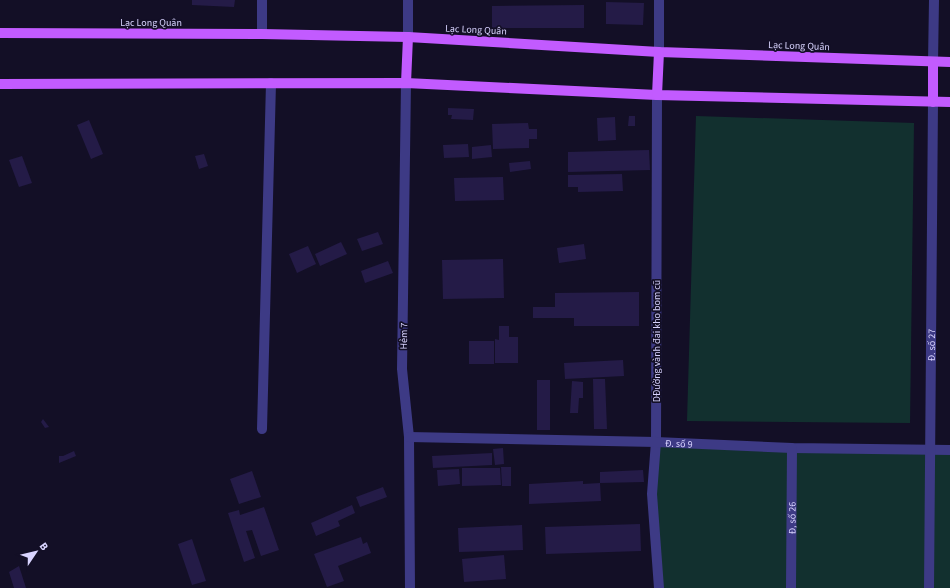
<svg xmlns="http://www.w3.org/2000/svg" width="950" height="588" font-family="'Source Sans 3',sans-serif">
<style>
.green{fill:#12302f}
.building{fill:#241b47}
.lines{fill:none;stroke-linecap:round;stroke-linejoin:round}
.minor{stroke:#3d3a85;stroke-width:10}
.major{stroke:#c25bff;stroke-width:10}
.labels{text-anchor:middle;stroke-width:3.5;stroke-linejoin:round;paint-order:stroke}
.street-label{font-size:10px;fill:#d9d4ff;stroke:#130f26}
</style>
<rect width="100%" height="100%" fill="#130f26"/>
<g class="green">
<polygon points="696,116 914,123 910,423 687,421"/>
<polygon points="656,442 950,450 950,588 657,588"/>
</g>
<g class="building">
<polygon points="192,0 235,0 234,7 192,5"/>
<polygon points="606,2 644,3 643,25 606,24"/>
<polygon points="584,5 584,28 492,28 492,6"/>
<polygon points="448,108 474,109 473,120 451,119 452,115 448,115"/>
<polygon points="629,116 635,116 635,126 628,126"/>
<polygon points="615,117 616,140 598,141 597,118"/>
<polygon points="89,120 103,154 91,159 77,125"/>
<polygon points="528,123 529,129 537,129 537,139 529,139 529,148 493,149 492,124"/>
<polygon points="468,144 469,157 444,158 443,145"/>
<polygon points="491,145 492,157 472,159 472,147"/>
<polygon points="649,150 650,170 568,172 568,152"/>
<polygon points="204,154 208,166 199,169 195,156"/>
<polygon points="22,156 32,183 19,187 9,160"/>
<polygon points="530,161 531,169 510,172 509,163"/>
<polygon points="622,174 623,191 578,192 578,187 568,187 568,175"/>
<polygon points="503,177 504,200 455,201 454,178"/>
<polygon points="378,232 383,244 362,251 357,239"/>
<polygon points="341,242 347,254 320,266 315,254"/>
<polygon points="584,244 586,259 559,263 557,248"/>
<polygon points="308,246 316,264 297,273 289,254"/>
<polygon points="503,259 504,298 443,299 442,260"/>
<polygon points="388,261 393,273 365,283 361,271"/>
<polygon points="639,292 639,326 574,326 574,318 533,318 533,307 555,307 555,293"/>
<polygon points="499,326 509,326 509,337 518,337 518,363 495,363 495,339 499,340"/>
<rect x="469" y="341" width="25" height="23"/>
<polygon points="623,360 624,376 565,379 564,363"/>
<polygon points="593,379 605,379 607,429 594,429"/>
<rect x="537" y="380" width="13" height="50"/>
<polygon points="572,381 583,382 583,398 579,398 578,413 570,413"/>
<polygon points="43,419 49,427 45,428 41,422"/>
<polygon points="503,448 504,464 495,465 493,449"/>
<polygon points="74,451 76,456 59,463 59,456 63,456"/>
<polygon points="492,453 492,465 433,468 432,456"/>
<polygon points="501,467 511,467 511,486 502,486"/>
<polygon points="462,468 500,468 501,485 462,486"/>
<polygon points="459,469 460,484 438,486 437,470"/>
<polygon points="643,470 644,482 600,483 600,472"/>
<polygon points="252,471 261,497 239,504 230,479"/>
<polygon points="583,481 583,484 600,483 601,501 529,504 529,484"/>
<polygon points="383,487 387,497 360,507 356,497"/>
<polygon points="352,505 355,513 338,521 340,526 316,536 311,523"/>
<polygon points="264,507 279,550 261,556 252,530 246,531 255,558 244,562 228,513 239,510 240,515"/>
<polygon points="640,524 641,551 546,554 545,527"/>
<polygon points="522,525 523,550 459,552 458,528"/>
<polygon points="361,537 363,544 367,542 371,553 338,566 344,581 327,587 314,554"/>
<polygon points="192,539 206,581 192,585 178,544"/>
<polygon points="504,555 506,579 464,582 462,559"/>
<polygon points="19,566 26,588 14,588 9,572"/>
</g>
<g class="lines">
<g class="minor">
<polyline points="262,34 262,0"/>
<polyline points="408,37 408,0"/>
<polyline points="659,52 659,0"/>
<polyline points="933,62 934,0"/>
<polyline points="406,83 402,369 409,437 410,588"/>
<polyline points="657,95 656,442 652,494 659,588"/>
<polyline points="262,429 271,83"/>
<path id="s1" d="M409,437L656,442L792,448L950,450"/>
<path id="s2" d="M791,588L792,448"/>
<path id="s3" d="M929,588L933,102"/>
</g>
<g class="major">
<polyline points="0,33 262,34 408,37 659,52 950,62"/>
<polyline points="933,62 933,102"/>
<polyline points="406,83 408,37"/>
<polyline points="0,84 406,83 657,95 950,102"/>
<polyline points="657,95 659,52"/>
</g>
</g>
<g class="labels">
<g class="street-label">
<text x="151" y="26">Lạc Long Quân</text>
<text transform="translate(476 29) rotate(3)" y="4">Lạc Long Quân</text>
<text transform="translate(799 45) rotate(2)" y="4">Lạc Long Quân</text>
<text transform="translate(403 336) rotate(-89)" y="4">Hẻm 7</text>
<text transform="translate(656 341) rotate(-90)" y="4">DĐường vành đai kho bom cũ</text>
<text dy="4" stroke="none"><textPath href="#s3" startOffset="243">Đ. số 27</textPath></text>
<text dy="4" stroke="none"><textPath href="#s1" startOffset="270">Đ. số 9</textPath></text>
<text dy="4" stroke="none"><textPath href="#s2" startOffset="70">Đ, số 26</textPath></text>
</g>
</g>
<g transform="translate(36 552) rotate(55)" stroke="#130f26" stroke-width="3" paint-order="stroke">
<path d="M0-3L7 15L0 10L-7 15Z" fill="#d9d4ff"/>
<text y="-6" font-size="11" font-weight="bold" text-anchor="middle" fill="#d9d4ff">B</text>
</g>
</svg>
